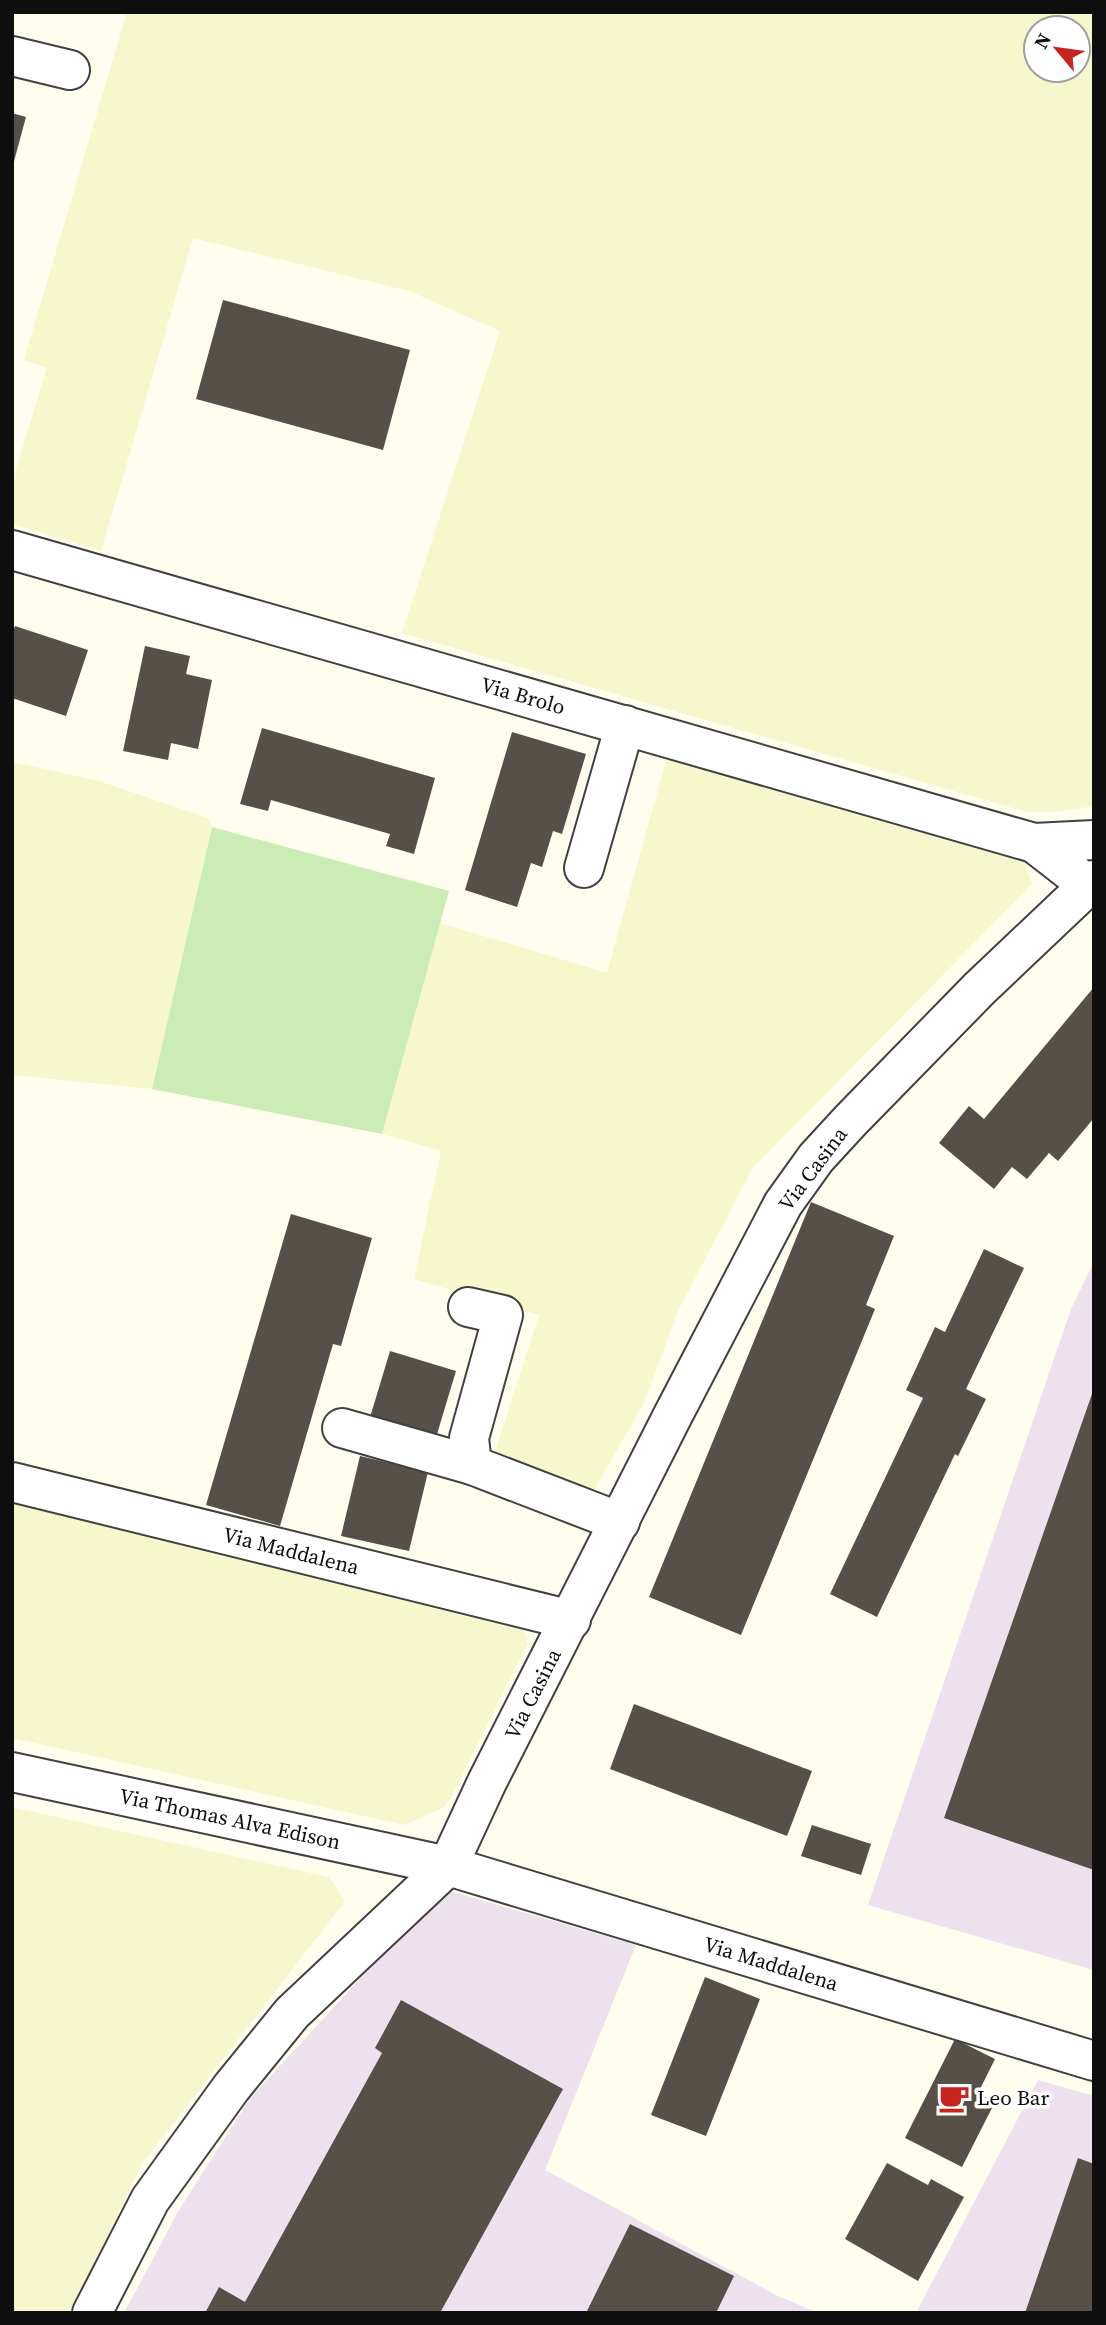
<svg xmlns="http://www.w3.org/2000/svg" width="1106" height="2325" font-family="'Source Serif 4',serif">
<style>
.industrial{fill:#ede1ed}
.farmland{fill:#f6f7cd;fill-rule:evenodd}
.green{fill:#ccecb5}
.building{fill:#575049}
.lines{fill:none;stroke-linecap:round;stroke-linejoin:round}
.minor-casing{stroke:#414141;stroke-width:42}
.minor{stroke:#fff;stroke-width:38}
.labels{text-anchor:middle;stroke-width:7;stroke-linejoin:round;paint-order:stroke}
.street-label{font-size:21px;fill:#0e0e0e;stroke:#fff}
.poi-label{font-size:21px;fill:#0e0e0e;stroke:#fff;text-anchor:start}
</style>
<rect width="100%" height="100%" fill="#fffdee"/>
<g class="industrial">
<polygon points="1094,1262 1094,1970 868,1905 1071,1309"/>
<polygon points="443,1889 636,1945 545,2170 776,2295 818,2313 124,2313 179,2210 251,2097"/>
<polygon points="1038,2080 1094,2096 1094,2313 916,2313"/>
</g>
<g class="farmland">
<path d="M127,12H1094V806L1055,812H1027L402,633L500,331L409,291L193,238L101,551L12,524V482L47,368L24,360ZM1036,28H1078V70H1036Z"/>
<polygon points="668,754 1018,845 1032,884 752,1169 678,1311 645,1401 589,1499 493,1458 539,1315 414,1279 441,1151 382,1134 440,923 607,973"/>
<polygon points="12,762 99,781 208,818 212,827 152,1089 12,1075"/>
<polygon points="12,1503 474,1608 523,1627 528,1644 452,1796 443,1808 404,1825 12,1738"/>
<polygon points="12,1807 329,1877 345,1901 142,2164 70,2313 12,2313"/>
</g>
<polygon class="green" points="212,827 449,891 382,1134 152,1089"/>
<g class="building">
<polygon points="12,113 26,117 13,165 12,165"/>
<polygon points="223,300 410,350 383,450 196,399"/>
<polygon points="15,626 88,650 66,716 12,698 12,635"/>
<polygon points="145,646 190,656 186,674 212,680 198,749 171,743 168,760 123,751"/>
<polygon points="262,728 435,778 414,854 386,846 390,834 271,800 268,811 240,804"/>
<polygon points="512,732 586,754 562,834 553,831 542,867 531,863 517,907 465,890"/>
<polygon points="1094,987 1094,1118 1058,1161 1049,1153 1027,1179 1012,1167 994,1189 939,1143 969,1106 984,1119"/>
<polygon points="811,1202 894,1236 866,1305 875,1309 741,1635 649,1597"/>
<polygon points="291,1214 372,1238 341,1346 333,1344 280,1526 206,1505"/>
<polygon points="984,1249 1024,1268 966,1389 986,1399 958,1456 955,1454 877,1617 830,1594 923,1398 906,1390 935,1327 945,1332"/>
<polygon points="390,1351 456,1371 434,1444 368,1424"/>
<polygon points="1093,1391 1094,1392 1094,1870 944,1818"/>
<polygon points="360,1456 428,1472 409,1551 341,1536"/>
<polygon points="634,1704 812,1771 787,1836 610,1769"/>
<polygon points="812,1825 871,1844 861,1875 801,1856"/>
<polygon points="705,1977 760,1999 706,2136 651,2115"/>
<polygon points="401,2000 563,2089 440,2313 205,2313 219,2287 245,2302 382,2053 375,2048"/>
<polygon points="955,2039 995,2059 978,2093 995,2102 962,2167 905,2138"/>
<polygon points="1078,2158 1094,2164 1094,2313 1025,2313"/>
<polygon points="887,2163 928,2185 931,2179 964,2197 918,2281 845,2239"/>
<polygon points="630,2224 734,2276 716,2313 586,2313"/>
</g>
<g class="lines">
<g class="minor-casing">
<g id="minor">
<polyline points="12,56 70,70"/>
<polyline points="12,550 1034,843"/>
<polyline points="584,868 625,725"/>
<polyline points="1088,885 1034,843 1094,840"/>
<polyline points="468,1307 503,1315 469,1438 472,1465 620,1522"/>
<polyline points="342,1428 472,1465"/>
<polyline points="12,1482 571,1620"/>
<polyline points="12,1772 448,1866 1094,2061"/>
<polyline points="92,2313 150,2200 231,2088 292,2013 448,1866 487,1782 673,1415 783,1204 816,1158 850,1121 980,988 1094,880"/>
</g>
</g>
<use href="#minor" class="minor"/>
</g>
<defs>
<g id="cafe-bare" transform="scale(2.415)"><path d="M-5.5-4.5H6V0H3Q3 3.5 0 3.5H-2.5Q-5.5 3.5-5.5 0ZM3-3.2v2h1.7v-2ZM-6 4.5H4V6H-6Z" fill="#c6261e" stroke="#fff" stroke-width="2.5" paint-order="stroke"/></g>
</defs>
<g fill-rule="evenodd">
<use href="#cafe-bare" x="954" y="2098"/>
</g>
<g class="labels">
<g class="street-label">
<text transform="translate(523 696) rotate(16)" y="7">Via Brolo</text>
<text transform="translate(813 1169) rotate(-53)" y="7">Via Casina</text>
<text transform="translate(291 1551) rotate(14)" y="7">Via Maddalena</text>
<text transform="translate(533 1694) rotate(-63)" y="7">Via Casina</text>
<text transform="translate(230 1819) rotate(12)" y="7">Via Thomas Alva Edison</text>
<text transform="translate(771 1964) rotate(17)" y="7">Via Maddalena</text>
</g>
<g class="poi-label">
<text x="977" y="2105">Leo Bar</text>
</g>
</g>
<rect width="1106" height="2325" fill="none" stroke="#0e0e0e" stroke-width="28"/>
<g transform="translate(1057 49) rotate(299)"><circle r="33" fill="#ffffff" stroke="#9f9f9f" stroke-width="2"/>
<path d="M0-5L12 26L0 18L-12 26Z" fill="#c6261e"/>
<text y="-10" font-size="19" font-weight="bold" text-anchor="middle" fill="#0e0e0e">N</text>
</g>
</svg>
